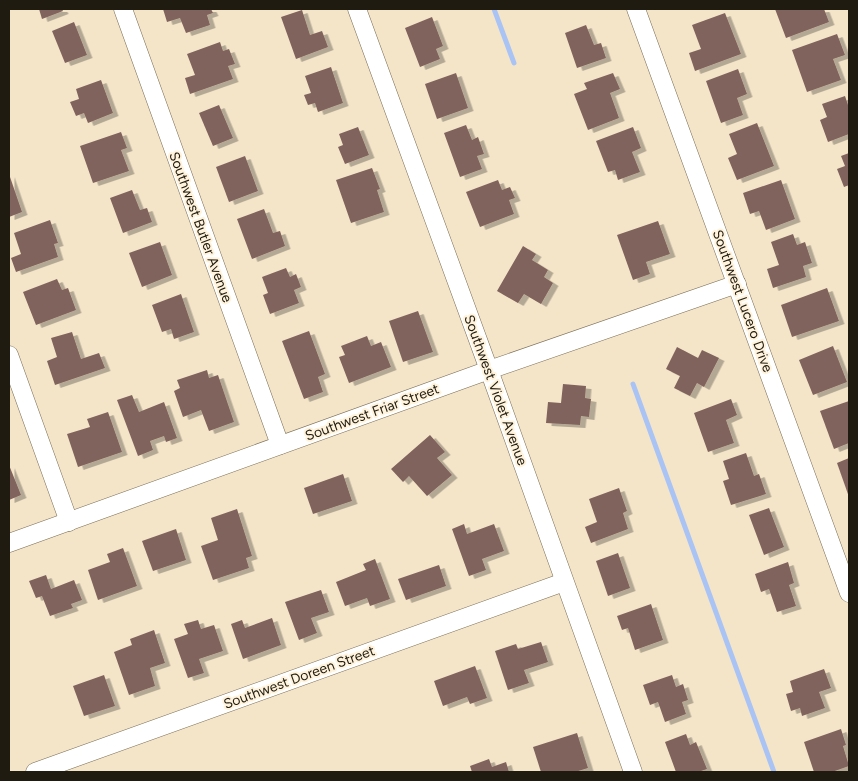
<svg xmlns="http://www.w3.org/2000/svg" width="858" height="781" font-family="Figtree,sans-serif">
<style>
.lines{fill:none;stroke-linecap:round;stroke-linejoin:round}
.stream{stroke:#a9c3f5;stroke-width:5}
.building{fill:#80635c;filter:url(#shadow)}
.street-casing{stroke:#7a6d55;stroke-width:19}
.street{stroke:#fff;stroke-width:18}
.labels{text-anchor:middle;stroke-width:4;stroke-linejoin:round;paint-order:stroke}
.street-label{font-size:14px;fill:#201b11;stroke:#fff3dc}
</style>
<defs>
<filter id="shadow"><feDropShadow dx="5.5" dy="3" stdDeviation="0" flood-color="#0004"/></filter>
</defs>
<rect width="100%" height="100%" fill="#f4e5c9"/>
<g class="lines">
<g class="stream">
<polyline points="494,9 514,63"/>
<polyline points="633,384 774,772"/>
</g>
</g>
<g class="building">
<polygon points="39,9 62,9 63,11 42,19"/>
<polygon points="163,9 211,9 213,13 207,15 210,25 186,33 180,18 167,22"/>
<polygon points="775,9 810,9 811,10 824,9 829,22 786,38"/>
<polygon points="302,10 310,35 322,31 328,47 296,59 281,17"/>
<polygon points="725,13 741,54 695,71 689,53 701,49 692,25"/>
<polygon points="432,17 443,46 436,49 440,59 420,67 405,28"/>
<polygon points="74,22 87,55 65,63 52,31"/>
<polygon points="586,25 594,45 601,43 606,58 577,68 565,33"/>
<polygon points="837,34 845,55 833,59 841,80 807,92 792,50"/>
<polygon points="220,42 223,51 229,49 235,64 228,66 233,79 190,94 185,78 195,75 187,54"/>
<polygon points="331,67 343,103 318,112 315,103 308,105 304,95 311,93 305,76"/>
<polygon points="738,69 747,94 737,98 743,115 721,123 706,81"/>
<polygon points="456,73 468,108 437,119 425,84"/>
<polygon points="613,73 620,89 610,93 619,118 588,130 574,94 587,89 584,83"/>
<polygon points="101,80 113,113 88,123 84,113 76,116 70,102 79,99 76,89"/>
<polygon points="845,96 849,108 849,134 828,142 820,120 827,117 822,104"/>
<polygon points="219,105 233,138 213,146 199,113"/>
<polygon points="757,123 774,166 737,180 728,158 737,154 729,134"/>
<polygon points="466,125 472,140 478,137 484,154 477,156 482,169 460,177 444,133"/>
<polygon points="358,127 369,155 345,164 338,147 343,145 339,134"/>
<polygon points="633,127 641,148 632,152 640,172 618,180 615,170 608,172 596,141"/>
<polygon points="121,132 127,148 121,150 129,171 93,183 80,146"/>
<polygon points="849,153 849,185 844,187 837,169 845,166 841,156"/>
<polygon points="245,156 258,191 229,202 216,167"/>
<polygon points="372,168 380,189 377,190 384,212 351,223 336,180"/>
<polygon points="9,174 22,212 9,217"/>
<polygon points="498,180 502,190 510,187 515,198 509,200 514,214 480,227 466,192"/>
<polygon points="781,180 795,219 766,230 759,211 750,214 743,193"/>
<polygon points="132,190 140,210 147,208 152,222 123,233 110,198"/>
<polygon points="264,209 273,233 280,231 285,246 252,259 237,219"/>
<polygon points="50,220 58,243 54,244 58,257 16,272 11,258 21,254 14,233"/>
<polygon points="658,221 670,254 646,262 650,274 633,280 617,235"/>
<polygon points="793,234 797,245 805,242 812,263 803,266 806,277 773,288 767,269 779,265 771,242"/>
<polygon points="160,242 172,275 142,287 129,253"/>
<polygon points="523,246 536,254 532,260 548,270 544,277 553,283 541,304 524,294 518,303 497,291"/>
<polygon points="286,268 290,277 296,274 301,287 294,290 299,303 270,314 263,295 268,293 262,277"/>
<polygon points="57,279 62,290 68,288 76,310 36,325 23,292"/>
<polygon points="827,288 839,321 792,337 781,305"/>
<polygon points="181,294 194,332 174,339 171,329 162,332 152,305"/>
<polygon points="418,311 433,352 403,362 389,321"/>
<polygon points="309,331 325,374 318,377 323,392 304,399 282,341"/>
<polygon points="72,332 81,359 99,353 105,368 55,385 47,361 57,357 51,338"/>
<polygon points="367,336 371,346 381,342 391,367 349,383 339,357 345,355 341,346"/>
<polygon points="833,346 847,382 813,395 799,360"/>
<polygon points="677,347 698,358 702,350 719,358 704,387 697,383 690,396 674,388 680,376 666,369"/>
<polygon points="207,370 209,378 218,375 234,422 209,431 201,410 183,417 174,391 180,388 177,380"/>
<polygon points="563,384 586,386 585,398 591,399 589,417 581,416 580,425 546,423 548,402 561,403"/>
<polygon points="132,395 139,412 164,402 177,438 166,442 164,436 150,441 153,450 138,456 117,400"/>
<polygon points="731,399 737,415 726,420 734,443 708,452 694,413"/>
<polygon points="849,401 849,443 834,449 820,411"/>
<polygon points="108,412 122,452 78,467 67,434 90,427 87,419"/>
<polygon points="430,435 445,452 437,458 452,475 427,496 409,476 403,482 391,469"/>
<polygon points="746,453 754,476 759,474 766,494 731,505 723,481 729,479 723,461"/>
<polygon points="849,458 849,497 837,463"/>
<polygon points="9,465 21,495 9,500"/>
<polygon points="343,474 352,501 313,514 304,488"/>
<polygon points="619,488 627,511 623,513 628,529 591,543 585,527 597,522 589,499"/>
<polygon points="769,508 784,547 764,555 749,515"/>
<polygon points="237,509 252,556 246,558 249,568 213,580 201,546 218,540 211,518"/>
<polygon points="464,524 467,534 494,524 504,551 482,559 486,570 469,576 452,529"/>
<polygon points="176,529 186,560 153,571 142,541"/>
<polygon points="123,548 137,586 98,600 88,570 110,562 107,554"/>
<polygon points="618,553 630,588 608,596 596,561"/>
<polygon points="375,559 390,599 370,606 367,598 345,606 336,582 366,570 363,564"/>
<polygon points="788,562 794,583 789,585 796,606 777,612 769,589 761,592 755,574"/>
<polygon points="439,565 446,586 406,600 398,579"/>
<polygon points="46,575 51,589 74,580 82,600 71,604 73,608 50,616 42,596 36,598 29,581"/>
<polygon points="321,590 329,612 311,618 317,633 299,640 285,602"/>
<polygon points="651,604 663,640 635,650 628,628 622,630 617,616"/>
<polygon points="272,618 281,645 243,659 231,624 242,620 245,628"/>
<polygon points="198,620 201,629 214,625 223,651 199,659 204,673 188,678 174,639 188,634 184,624"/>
<polygon points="154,630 165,663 150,668 155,686 129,695 114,652 132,645 130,639"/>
<polygon points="541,642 548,662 524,670 529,683 508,690 495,651 516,644 518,649"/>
<polygon points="475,666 487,698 470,704 467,697 443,706 434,681"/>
<polygon points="824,669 831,688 819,692 825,708 802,716 800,708 791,711 786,694 793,692 790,681"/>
<polygon points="104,675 115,706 84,716 73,686"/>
<polygon points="672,675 676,687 683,684 688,700 682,702 686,714 665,722 658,702 650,705 643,685"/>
<polygon points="841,729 846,745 843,746 849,766 832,772 814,772 804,742"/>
<polygon points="577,733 588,768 575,772 541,772 533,747"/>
<polygon points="686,734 690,745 696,742 707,769 698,772 676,772 665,742"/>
<polygon points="489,759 492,767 506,762 509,772 472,772 470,766"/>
</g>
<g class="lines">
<g class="street-casing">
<g id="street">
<polyline points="123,9 280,445"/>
<polyline points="357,9 489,370 633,772"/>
<polyline points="636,9 849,593"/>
<polyline points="9,355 69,522"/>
<polyline points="9,543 489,370 737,284"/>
<polyline points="35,772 564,582"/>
</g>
</g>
<use href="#street" class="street"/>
</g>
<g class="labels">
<g class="street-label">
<text transform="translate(201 227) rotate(70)" y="5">Southwest Butler Avenue</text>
<text transform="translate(743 301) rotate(70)" y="5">Southwest Lucero Drive</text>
<text transform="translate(496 390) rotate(70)" y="5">Southwest Violet Avenue</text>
<text transform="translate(372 412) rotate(-20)" y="5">Southwest Friar Street</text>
<text transform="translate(299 677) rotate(-20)" y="5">Southwest Doreen Street</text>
</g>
</g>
<rect width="858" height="781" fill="none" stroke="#201b11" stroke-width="20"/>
</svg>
